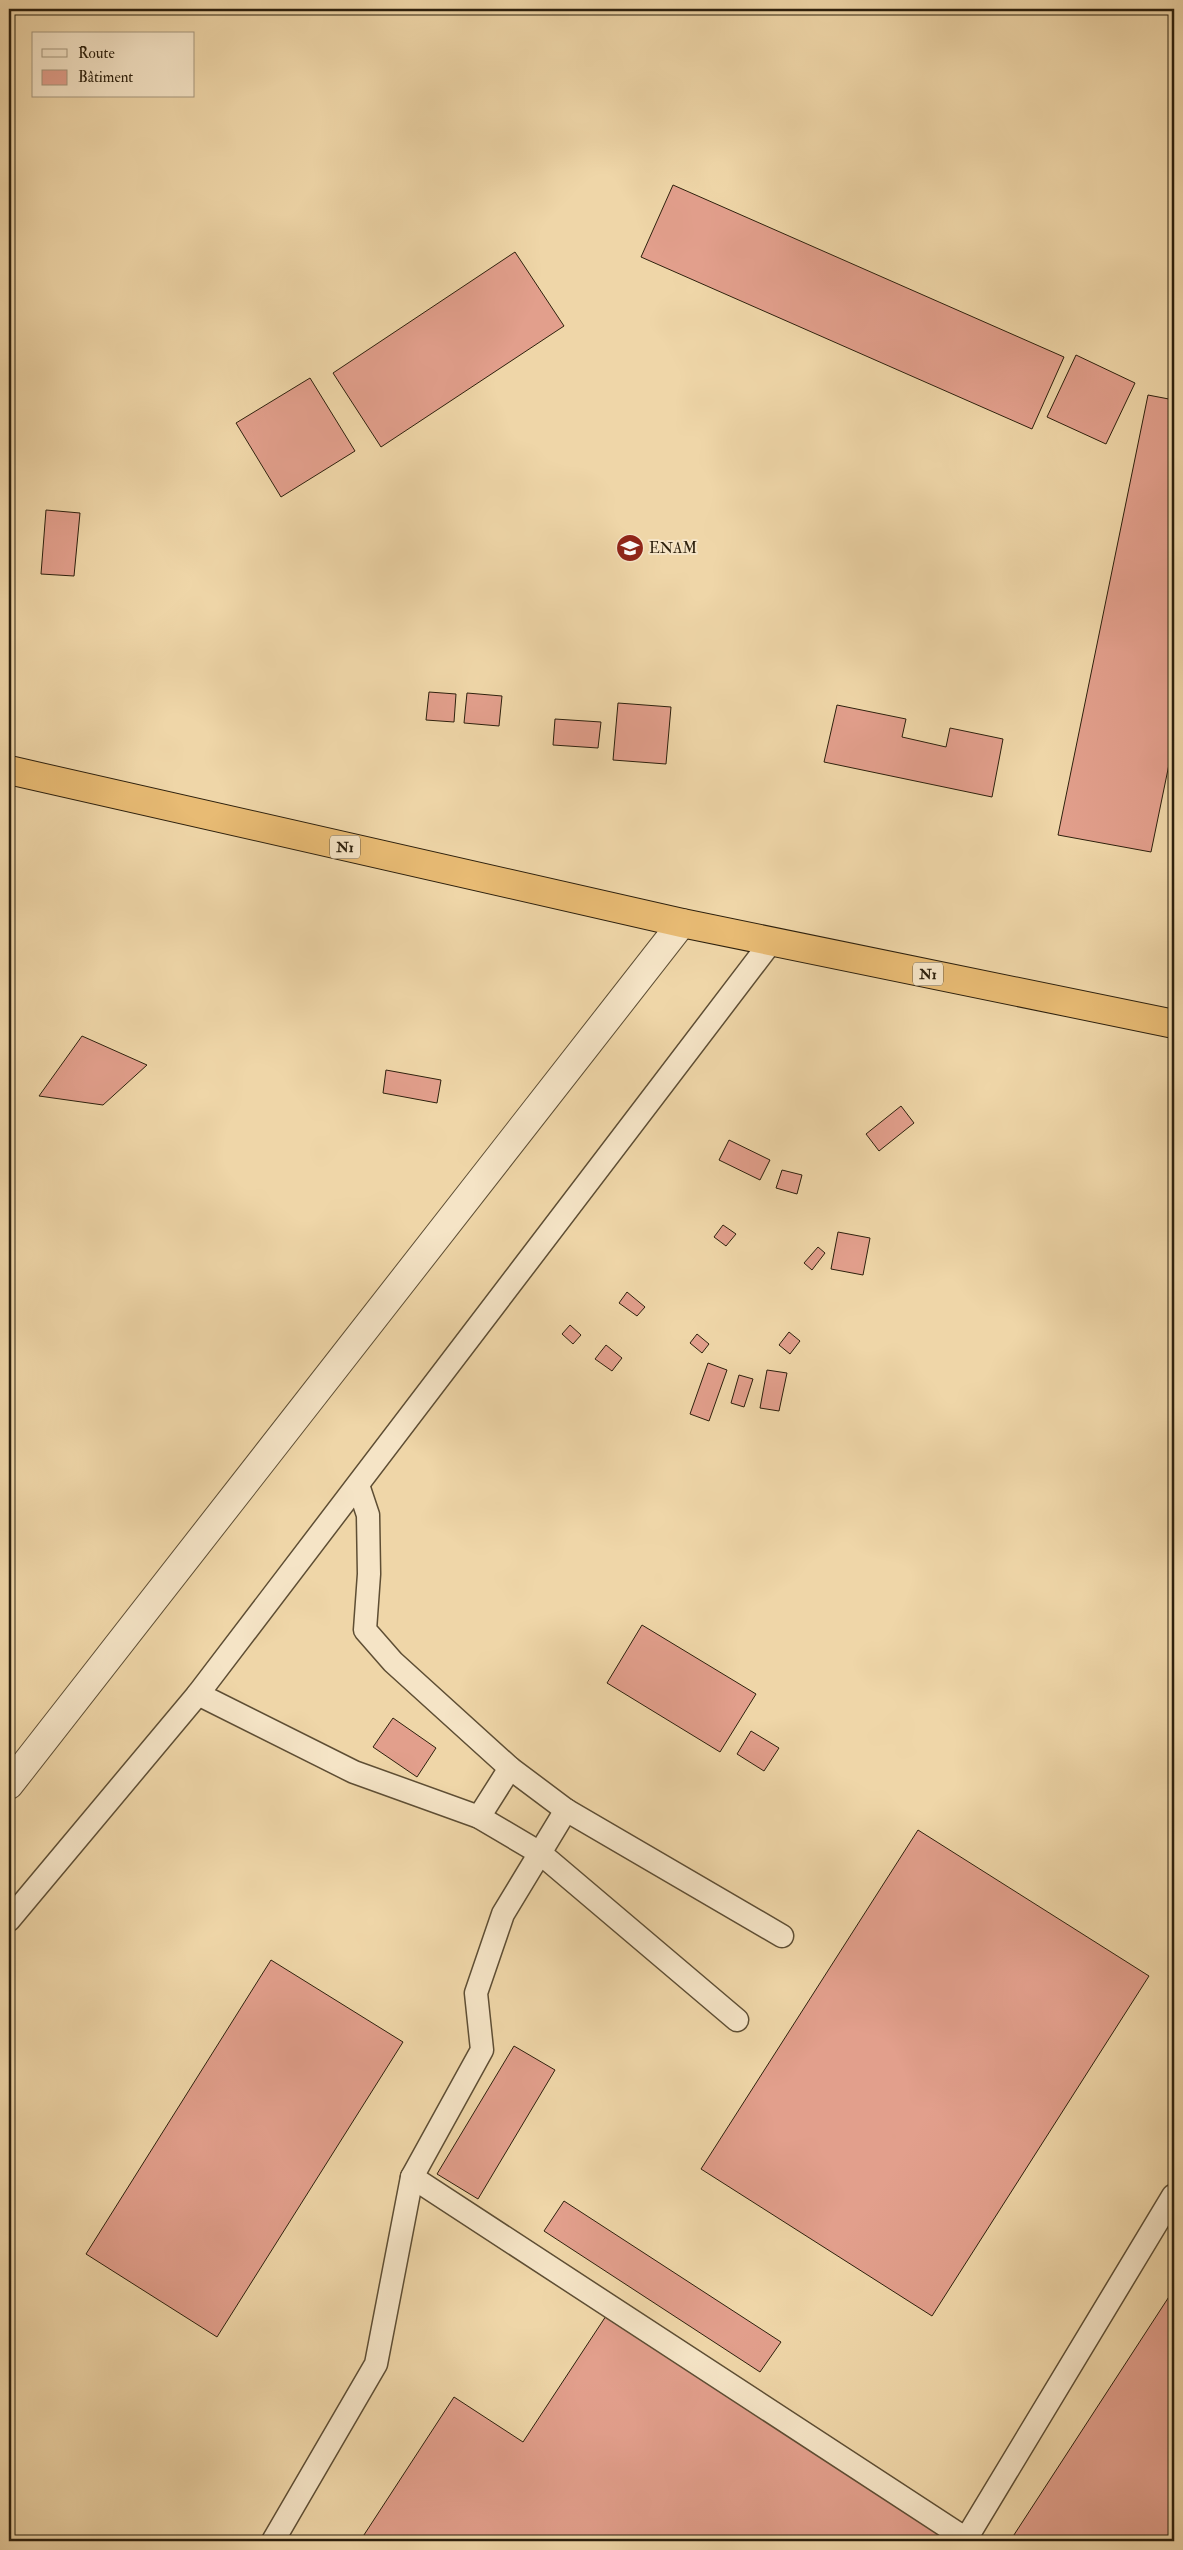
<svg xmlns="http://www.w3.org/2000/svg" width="1183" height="2550" font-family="'IM FELL Double Pica',serif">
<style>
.building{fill:#e29f8c;stroke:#2d200d}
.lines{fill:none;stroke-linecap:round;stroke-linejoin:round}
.service-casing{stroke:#5e4e34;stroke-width:25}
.minor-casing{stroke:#5e4e34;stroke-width:30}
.trunk-casing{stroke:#2d200d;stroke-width:30}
.service{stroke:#f5e4c6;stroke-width:22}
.minor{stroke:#f5e4c6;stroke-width:28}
.trunk{stroke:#e8bb74;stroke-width:28}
.labels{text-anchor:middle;stroke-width:4;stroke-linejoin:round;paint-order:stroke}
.shield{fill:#f5e4c6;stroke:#695b44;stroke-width:1}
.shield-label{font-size:14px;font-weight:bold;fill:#2d200d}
.poi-label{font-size:15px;fill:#2d200d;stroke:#f5e4c6;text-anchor:start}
</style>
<rect width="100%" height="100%" fill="#efd6a8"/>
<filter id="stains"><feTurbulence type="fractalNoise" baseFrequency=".004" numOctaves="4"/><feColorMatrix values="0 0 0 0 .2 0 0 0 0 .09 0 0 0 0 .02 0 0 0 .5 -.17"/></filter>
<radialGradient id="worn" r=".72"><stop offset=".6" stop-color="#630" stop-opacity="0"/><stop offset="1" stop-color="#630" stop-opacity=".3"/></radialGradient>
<g class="building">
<polygon points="673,185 1064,357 1032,429 641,257"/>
<polygon points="515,252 564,326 381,447 333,373"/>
<polygon points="1076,355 1135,383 1106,444 1047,417"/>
<polygon points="310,378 355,451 281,497 236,423"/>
<polygon points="1148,395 1174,400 1174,740 1151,852 1058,835"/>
<polygon points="46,510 80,513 74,576 41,574"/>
<polygon points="429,692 456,694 454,722 426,720"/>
<polygon points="467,693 502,696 499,726 464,723"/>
<polygon points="618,703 671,707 666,764 613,760"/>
<polygon points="837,705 906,719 902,737 946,747 950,728 1003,739 992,797 824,762"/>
<polygon points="555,719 601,722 598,748 553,745"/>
<polygon points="82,1036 147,1065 103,1105 39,1096"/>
<polygon points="386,1070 441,1080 437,1103 383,1093"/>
<polygon points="901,1106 914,1123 879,1151 866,1134"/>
<polygon points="729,1140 770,1160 760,1180 719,1160"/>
<polygon points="782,1170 802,1175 797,1194 776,1188"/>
<polygon points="723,1225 736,1234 726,1246 714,1237"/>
<polygon points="838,1232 870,1238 863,1275 831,1269"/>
<polygon points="818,1247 825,1253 812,1270 804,1263"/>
<polygon points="627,1292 645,1307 637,1316 619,1303"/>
<polygon points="570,1325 581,1335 573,1344 562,1334"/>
<polygon points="789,1332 800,1341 790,1354 779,1345"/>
<polygon points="697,1334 709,1344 702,1353 690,1343"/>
<polygon points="606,1345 622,1358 612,1371 595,1359"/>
<polygon points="708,1363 727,1370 709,1421 690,1414"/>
<polygon points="767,1370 787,1373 779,1411 760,1408"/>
<polygon points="739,1375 753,1379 744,1407 731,1403"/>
<polygon points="642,1625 756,1694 720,1752 607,1683"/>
<polygon points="393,1718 436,1748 417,1777 373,1747"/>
<polygon points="751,1731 779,1748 764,1771 737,1754"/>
<polygon points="918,1830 1149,1976 932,2316 701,2169"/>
<polygon points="271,1960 403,2042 217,2337 86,2254"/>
<polygon points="514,2046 555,2070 478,2199 437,2174"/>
<polygon points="564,2201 781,2342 760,2372 544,2231"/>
<polygon points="1174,2289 1174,2541 1010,2541"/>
<polygon points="606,2316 952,2541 360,2541 454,2397 523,2442"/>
</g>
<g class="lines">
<g class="service-casing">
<g id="service">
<polyline points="358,1485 368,1515 369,1574 365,1630 393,1662 510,1768 566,1810 782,1936"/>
<polyline points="479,1817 510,1768"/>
<polyline points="9,1920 198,1694"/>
<polyline points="737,2020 540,1853 479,1817 354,1772 198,1694 771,942"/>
<polyline points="412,2177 966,2539 1173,2196"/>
<polyline points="273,2541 376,2364 412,2177 482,2050 476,1993 503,1914 566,1810"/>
</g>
</g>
<g class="minor-casing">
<polyline id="minor" points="9,1785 682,923"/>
</g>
<g class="trunk-casing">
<polyline id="trunk" points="9,770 682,923 1174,1024"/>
</g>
<use href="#service" class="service"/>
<use href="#minor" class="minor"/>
<use href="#trunk" class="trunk"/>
</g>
<defs>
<g id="university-disc" transform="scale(1.4375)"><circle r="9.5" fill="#8f2418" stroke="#f5e4c6"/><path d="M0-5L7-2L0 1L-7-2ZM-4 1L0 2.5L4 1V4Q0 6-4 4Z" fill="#fff"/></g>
</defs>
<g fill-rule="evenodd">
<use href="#university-disc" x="630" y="548"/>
</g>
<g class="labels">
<g class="shield">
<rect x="330" y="835.5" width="30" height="23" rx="4"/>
<rect x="913" y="962.5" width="30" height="23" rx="4"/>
</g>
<g class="shield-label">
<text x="345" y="852">N1</text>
<text x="928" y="979">N1</text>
</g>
<g class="poi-label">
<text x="649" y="553">ENAM</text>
</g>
</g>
<rect width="1183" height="2550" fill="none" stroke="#efd6a8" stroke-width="30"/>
<rect x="10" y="10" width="1163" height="2530" fill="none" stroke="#2d200d" stroke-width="2.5"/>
<rect x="15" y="15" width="1153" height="2520" fill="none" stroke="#2d200d"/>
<rect x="32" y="32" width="162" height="65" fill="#f5e4c6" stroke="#a5967c"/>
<rect x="42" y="49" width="25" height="8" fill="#f5e4c6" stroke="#a5967c"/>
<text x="78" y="58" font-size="15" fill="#2d200d">Route</text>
<rect x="42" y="70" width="25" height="15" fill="#e29f8c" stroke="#a5967c"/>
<text x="78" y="82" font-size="15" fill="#2d200d">Bâtiment</text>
<rect width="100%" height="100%" filter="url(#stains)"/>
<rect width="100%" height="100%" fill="url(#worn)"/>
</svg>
